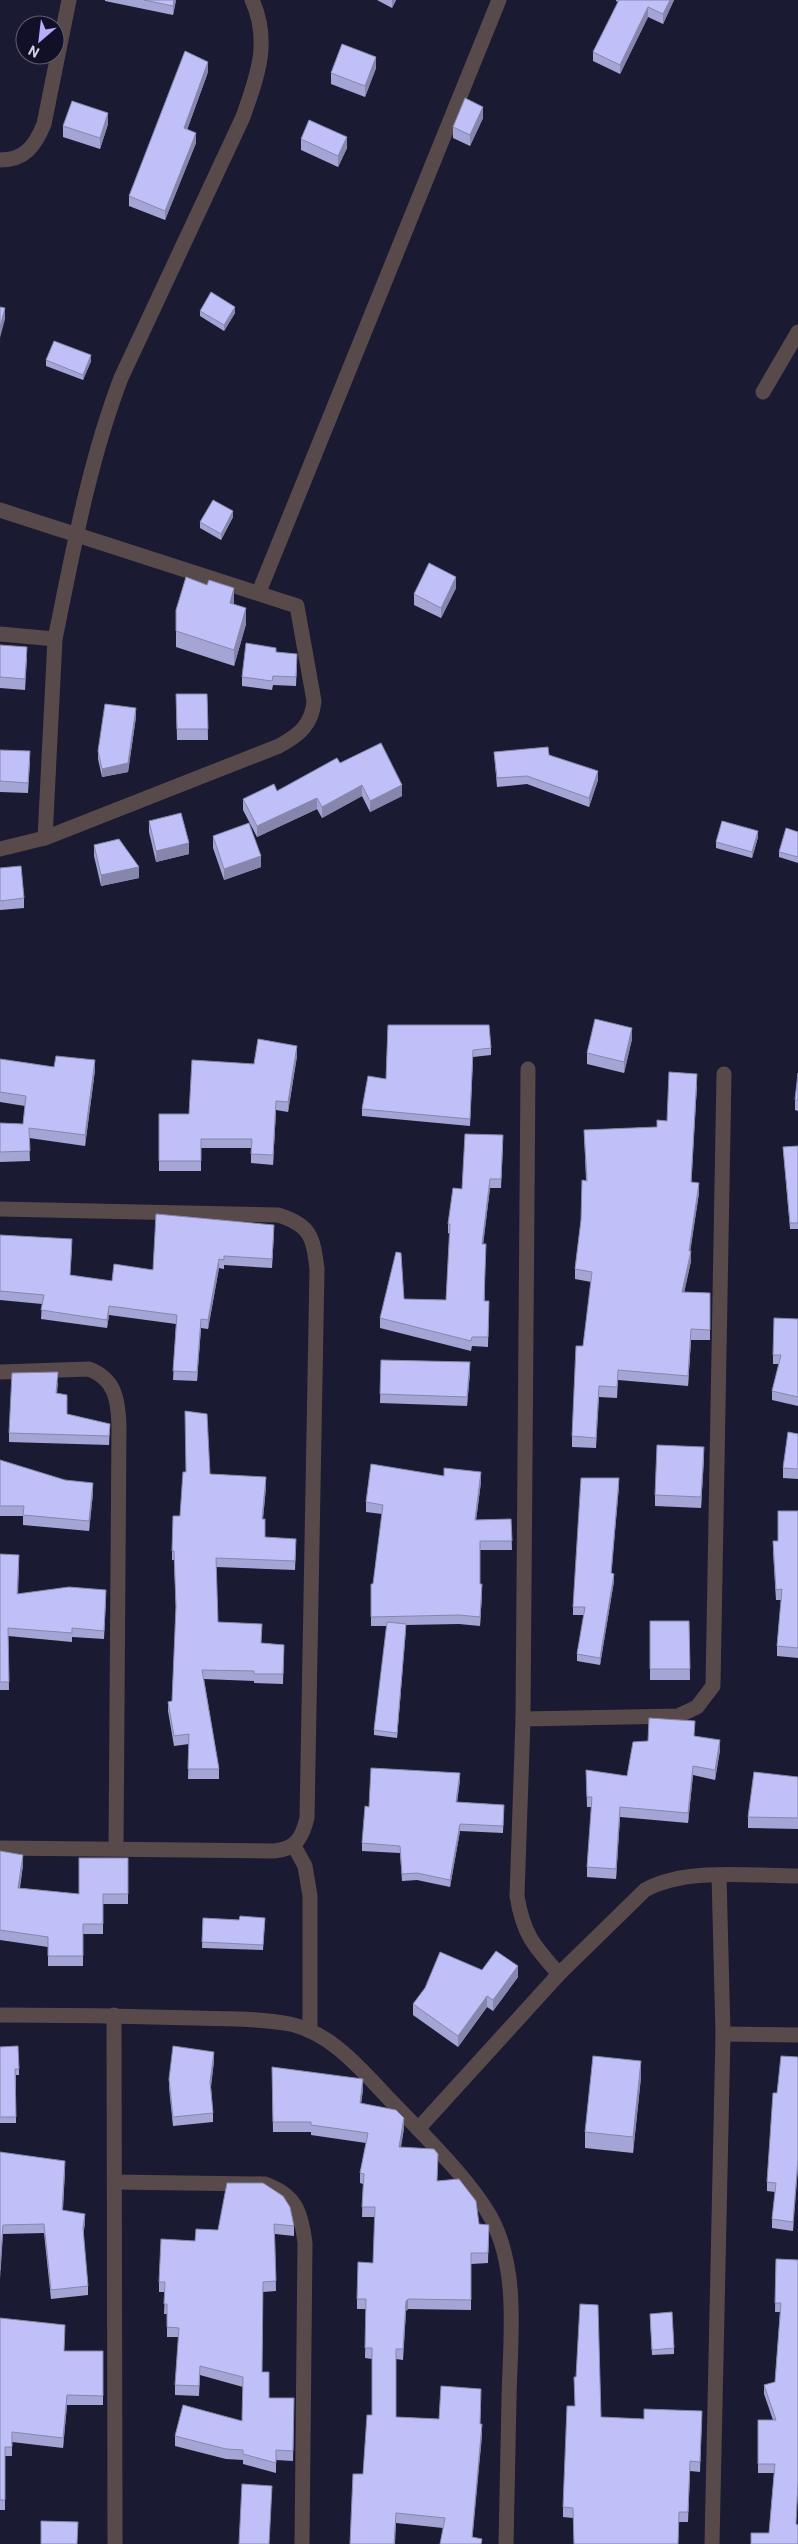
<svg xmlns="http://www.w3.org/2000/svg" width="798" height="2544" font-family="Roboto,sans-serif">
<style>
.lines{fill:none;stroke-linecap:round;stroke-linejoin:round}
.minor{stroke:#58494b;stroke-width:15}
.wall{fill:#a4a5d4}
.shaded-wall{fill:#8686ad}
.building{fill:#bfc0f7;stroke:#8686ad}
</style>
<rect width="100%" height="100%" fill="#1a1a32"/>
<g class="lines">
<g class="minor">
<path d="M0,160C25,160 35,146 44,124L69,0"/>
<polyline points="763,392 798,332"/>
<path d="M0,510L297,606L314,701C312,725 299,735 279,746L45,838L0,849"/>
<polyline points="259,592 499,0"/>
<polyline points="0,634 55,639 45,838"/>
<path d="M55,639C73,551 89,462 121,378L243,117C257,77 271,42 252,0"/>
<path d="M528,1069L523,1719L517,1896C523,1934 534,1946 559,1974"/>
<path d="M0,1209L278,1215C311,1225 313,1237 317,1269L307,1818C302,1838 296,1849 274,1851L0,1848"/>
<path d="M0,1372L89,1369C115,1379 118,1399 119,1425L116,1849"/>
<polyline points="523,1719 678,1716 697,1707 713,1686 724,1074"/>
<polyline points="294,1846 305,1866 310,1896 310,2031"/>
<path d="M0,2015C65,2015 130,2016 195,2018C226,2019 259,2018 290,2024C333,2033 364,2073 393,2103C423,2134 469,2179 490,2216C520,2270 510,2340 509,2399C508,2447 507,2496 506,2544"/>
<polyline points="114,2015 115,2544"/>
<polyline points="723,2034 798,2035"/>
<path d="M418,2129L559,1974L645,1890C685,1867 753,1876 798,1876"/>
<path d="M115,2182L265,2184C296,2195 301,2212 305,2243L302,2544"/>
<polyline points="712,2544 723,2034 719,1875"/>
</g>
</g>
<g class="wall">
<polygon points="105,0 176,0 173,15 105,1"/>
<polygon points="377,0 396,0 392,8"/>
<polygon points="616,0 674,0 663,24 648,17 620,74 593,61 593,52 618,2 616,1"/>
<polygon points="376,68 365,97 331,84 331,73"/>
<polygon points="208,72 187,130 196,143 165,220 129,206 129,196"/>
<polygon points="483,118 470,146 453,138 453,127"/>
<polygon points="108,124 100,149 63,137 63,126"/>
<polygon points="301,139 347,148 338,167 301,150"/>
<polygon points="200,311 235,313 224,331 200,316"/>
<polygon points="46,360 91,361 83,380 46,366"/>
<polygon points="233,517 221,540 200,528 200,522"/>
<polygon points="207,585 234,604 246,624 234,666 176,647 176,610"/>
<polygon points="456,588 441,618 414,605 414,594"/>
<polygon points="0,645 27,658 25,690 0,688"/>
<polygon points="276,652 297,663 296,686 273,685 272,690 242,686 242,677"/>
<polygon points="176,694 207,694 208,740 177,740"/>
<polygon points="136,717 128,772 102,777 98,759 98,751"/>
<polygon points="0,750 30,762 28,793 0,792"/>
<polygon points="494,752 549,755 598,780 589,807 527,784 497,787"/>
<polygon points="340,763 402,796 370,812 362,796 322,818 317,809 257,837 243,810 243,799 277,791"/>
<polygon points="149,821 189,854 156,862 149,832"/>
<polygon points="798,832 798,863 779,857 779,852"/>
<polygon points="213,836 261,867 224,880 213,848"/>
<polygon points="758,837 752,858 716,848 716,842"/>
<polygon points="94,845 139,878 101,886 94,856"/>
<polygon points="0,868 24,898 24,908 0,910"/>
<polygon points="388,1025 491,1048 491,1055 473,1057 470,1126 362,1116 362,1109 386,1079"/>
<polygon points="632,1039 624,1073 587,1064 587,1053"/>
<polygon points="297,1056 288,1112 276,1110 273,1165 251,1163 251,1148 201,1148 201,1171 159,1171 159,1114 189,1114 254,1064"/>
<polygon points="0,1059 54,1067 95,1070 85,1146 29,1138 30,1161 0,1162 0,1123 23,1124 25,1106 0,1102"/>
<polygon points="798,1073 798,1111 795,1110 795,1100"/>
<polygon points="697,1084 691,1182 699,1193 690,1251 691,1261 684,1292 710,1293 710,1340 691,1340 688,1386 618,1380 617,1398 599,1397 596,1448 572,1447 572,1436 591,1282 575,1279 575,1269 586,1181 584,1130 657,1127 667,1121"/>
<polygon points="503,1145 501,1188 490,1188 483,1244 485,1301 489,1301 488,1347 472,1346 471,1351 380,1328 380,1318 404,1299 446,1300 450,1234 448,1233 448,1224 462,1189"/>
<polygon points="798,1146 798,1229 790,1229 783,1147"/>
<polygon points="274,1234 272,1268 224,1265 224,1269 219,1268 208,1329 201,1328 197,1381 173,1380 176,1324 109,1315 107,1328 41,1319 42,1304 0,1300 0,1235 72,1248 70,1275 112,1281"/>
<polygon points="798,1319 798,1406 772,1400 772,1391 779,1364 773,1364 773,1355"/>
<polygon points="381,1360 470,1372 467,1406 380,1403"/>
<polygon points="58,1382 57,1393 67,1414 110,1424 109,1445 9,1442 9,1433"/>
<polygon points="798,1434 798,1479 783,1478 783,1468"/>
<polygon points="704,1458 701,1508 655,1506 655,1495"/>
<polygon points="0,1460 93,1493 89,1531 23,1525 23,1516 0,1516"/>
<polygon points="186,1472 210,1474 266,1487 263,1519 265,1537 296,1548 295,1570 216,1567 218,1622 262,1643 284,1645 283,1684 254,1683 254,1681 204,1679 219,1769 219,1779 188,1779 189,1744 174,1746 168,1711 168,1702 172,1701 176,1610 174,1560 172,1560 172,1551 180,1516"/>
<polygon points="481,1482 476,1520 511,1519 512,1550 480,1550 480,1584 482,1594 480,1626 459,1624 406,1625 397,1738 374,1735 374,1730 387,1626 371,1626 371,1584 373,1584 382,1514 366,1512 366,1502"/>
<polygon points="619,1486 611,1573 614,1581 600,1665 577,1661 577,1654 584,1615 573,1615 573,1607"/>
<polygon points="798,1511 798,1658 777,1656 777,1646 781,1600 776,1600 773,1551 773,1541 778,1541"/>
<polygon points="0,1554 19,1564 18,1594 106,1598 104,1639 72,1637 72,1642 8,1636 9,1690 0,1690"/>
<polygon points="650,1621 689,1621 690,1680 650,1680"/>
<polygon points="695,1736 720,1750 715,1780 693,1775 688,1823 620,1817 616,1879 587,1877 587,1867 592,1807 587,1807 586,1770 627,1776 648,1741"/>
<polygon points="798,1777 798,1829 748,1828 748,1817"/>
<polygon points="460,1780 457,1802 504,1805 503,1833 460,1831 450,1887 417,1880 402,1881 400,1853 362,1851 362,1843 369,1807"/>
<polygon points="0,1851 23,1865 20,1888 79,1894 128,1858 128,1904 103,1904 103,1934 83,1934 83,1966 48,1966 48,1947 0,1940"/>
<polygon points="203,1918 239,1920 265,1918 263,1950 202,1948"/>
<polygon points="482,1970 518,1977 493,2011 487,2007 458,2047 413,2015 413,2004"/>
<polygon points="0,2047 19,2069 19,2075 16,2075 16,2123 0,2123"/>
<polygon points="798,2057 793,2231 772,2228 772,2219 775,2192 767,2191 767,2182 777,2093"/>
<polygon points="214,2061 211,2087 213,2113 213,2122 173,2126 169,2088 169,2079"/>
<polygon points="272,2067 363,2089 361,2103 404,2128 401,2147 438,2181 479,2224 489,2225 488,2263 471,2264 471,2310 408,2309 406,2311 403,2360 396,2359 396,2417 439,2419 481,2399 480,2424 482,2435 472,2537 482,2544 443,2528 396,2523 395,2544 350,2544 363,2474 372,2415 372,2359 365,2358 366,2309 357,2309 357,2299 373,2263 375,2217 362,2217 363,2184 360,2183 360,2173 366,2143 311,2135 311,2132 273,2132"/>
<polygon points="641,2077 633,2153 585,2148 585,2132"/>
<polygon points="0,2152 65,2170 63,2210 85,2223 83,2234 88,2286 88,2295 51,2299 44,2233 3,2234"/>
<polygon points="227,2183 294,2226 294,2236 275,2234 276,2291 263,2292 262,2372 269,2398 294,2398 293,2461 276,2460 276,2473 243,2464 243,2460 226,2459 175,2446 175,2436 242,2421 243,2387 200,2375 199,2396 175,2395 175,2385 179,2337 167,2337 167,2314 164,2314 165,2292 159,2292 159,2282 195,2241 218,2230"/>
<polygon points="776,2259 798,2260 769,2533 774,2473 758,2473 758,2420 773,2420 764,2394 764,2385 775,2382 780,2312 775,2312"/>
<polygon points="650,2314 674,2348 674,2354 652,2355"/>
<polygon points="0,2318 64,2351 103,2351 103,2405 67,2405 63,2448 12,2442 12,2456 5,2456 5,2510 0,2510"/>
<polygon points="702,2411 700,2472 690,2471 688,2522 679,2522 678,2544 574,2544 573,2518 563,2517 563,2507 601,2417 644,2419"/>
</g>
<g class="shaded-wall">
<polygon points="174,0 176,0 173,15 173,6"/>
<polygon points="392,0 396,0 392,8"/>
<polygon points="670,0 674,0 663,24 663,14"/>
<polygon points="648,7 648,17 620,74 620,65"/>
<polygon points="376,57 376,68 365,97 365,86"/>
<polygon points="208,62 208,72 184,138 184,128"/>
<polygon points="483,107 483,118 470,146 470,135"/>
<polygon points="108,113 108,124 100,149 100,138"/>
<polygon points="196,133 196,143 165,220 165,211"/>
<polygon points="347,137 347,148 338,167 338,156"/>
<polygon points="235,307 235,313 224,331 224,325"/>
<polygon points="5,308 5,319 0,338 0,327"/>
<polygon points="91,355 91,361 83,380 83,375"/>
<polygon points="233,511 233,517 221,540 221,534"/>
<polygon points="456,577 456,588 441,618 441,608"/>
<polygon points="234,588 234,604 230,603"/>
<polygon points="246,608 246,624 234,666 234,650"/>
<polygon points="136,708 136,717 128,772 102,777 102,769"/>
<polygon points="598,771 598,780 589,807 589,798"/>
<polygon points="362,785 362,796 322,818 322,807"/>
<polygon points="402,785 402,796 370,812 370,801"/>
<polygon points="317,798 317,809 257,837 257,826"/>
<polygon points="758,831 758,837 752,858 752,852"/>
<polygon points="189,843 189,854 156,862 156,851"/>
<polygon points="261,856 261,867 224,880 224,869"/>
<polygon points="139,867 139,878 101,886 101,875"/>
<polygon points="632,1028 632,1039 624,1073 624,1062"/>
<polygon points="297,1046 297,1056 288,1112 288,1102"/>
<polygon points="95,1060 95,1070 85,1146 85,1135"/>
<polygon points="697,1074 697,1084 691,1192 691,1182"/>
<polygon points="276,1101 276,1110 273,1165 273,1155"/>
<polygon points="490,1179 490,1188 482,1254 482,1244"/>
<polygon points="699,1183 699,1193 689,1260 691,1251 691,1261 682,1303 682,1292"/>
<polygon points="219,1259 219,1268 208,1329 208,1320"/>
<polygon points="109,1306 109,1315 107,1328 107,1320"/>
<polygon points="201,1319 201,1328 197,1381 197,1372"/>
<polygon points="691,1329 691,1340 688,1386 688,1376"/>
<polygon points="470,1362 470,1372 467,1406 467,1397"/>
<polygon points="704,1447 704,1458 701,1508 701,1497"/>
<polygon points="481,1472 481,1482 475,1529 475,1520"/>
<polygon points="266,1477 266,1487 262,1528 262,1519"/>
<polygon points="619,1478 619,1486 611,1580 611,1573"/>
<polygon points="93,1483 93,1493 89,1531 89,1521"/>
<polygon points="614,1574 614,1581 600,1665 600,1658"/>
<polygon points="482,1584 482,1594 480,1626 480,1617"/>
<polygon points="406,1624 406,1630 397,1738 397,1733"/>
<polygon points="720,1740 720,1750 715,1780 715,1770"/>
<polygon points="693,1766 693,1775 688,1823 688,1813"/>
<polygon points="460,1773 460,1780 456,1810 456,1802"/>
<polygon points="620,1807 620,1817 616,1879 616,1869"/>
<polygon points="460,1824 460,1831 450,1887 450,1880"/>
<polygon points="23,1855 23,1865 18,1898 18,1888"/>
<polygon points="518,1966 518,1977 493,2011 493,2000"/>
<polygon points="487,1996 487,2007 458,2047 458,2036"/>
<polygon points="214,2052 214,2061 210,2091 210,2082"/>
<polygon points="641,2061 641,2077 633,2153 633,2137"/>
<polygon points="363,2079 363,2089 360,2113 360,2103"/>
<polygon points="404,2118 404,2128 399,2157 399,2147"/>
<polygon points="798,2160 798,2168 793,2231 793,2222"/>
<polygon points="65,2161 65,2170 62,2220 62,2210"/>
<polygon points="85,2214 85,2223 83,2238 83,2228"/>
<polygon points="3,2225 3,2234 0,2280 0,2270"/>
<polygon points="408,2299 408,2309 406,2311 403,2360 406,2301"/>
<polygon points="67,2395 67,2405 63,2448 63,2438"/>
<polygon points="482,2424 482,2435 472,2544 472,2537"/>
</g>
<g class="building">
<polygon points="144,0 174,0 173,6"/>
<polygon points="619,0 670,0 663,14 648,7 620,65 593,52"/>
<polygon points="342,44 376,57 365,86 331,73"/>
<polygon points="185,51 208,62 184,128 196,133 165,211 129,196"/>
<polygon points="465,98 483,107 470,135 453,127"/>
<polygon points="72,101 108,113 100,138 63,126"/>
<polygon points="309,120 347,137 338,156 301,139"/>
<polygon points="211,292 235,307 224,325 200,311"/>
<polygon points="0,307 5,308 0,327"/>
<polygon points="54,341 91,355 83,375 46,360"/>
<polygon points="213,500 233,511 221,534 200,522"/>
<polygon points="429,563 456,577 441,608 414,594"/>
<polygon points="186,577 207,585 209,580 234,588 230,603 246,608 234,650 176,631 176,610"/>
<polygon points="246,643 276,648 276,652 297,654 296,677 273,676 272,681 242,677"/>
<polygon points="0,645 27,647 25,679 0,677"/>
<polygon points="176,694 207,694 208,729 177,729"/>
<polygon points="105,704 136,708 128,763 102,769 98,751"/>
<polygon points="381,743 402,785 370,801 362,785 322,807 317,798 257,826 243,799 274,784 277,791 337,758 340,763"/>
<polygon points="548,747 549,755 598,771 589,798 527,776 497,778 494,752"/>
<polygon points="0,750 30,751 28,783 0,781"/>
<polygon points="181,813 189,843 156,851 149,821"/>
<polygon points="722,821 758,831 752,852 716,842"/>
<polygon points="249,823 261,856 224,869 213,836"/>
<polygon points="786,828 798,832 798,857 779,852"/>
<polygon points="119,839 139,867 101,875 94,845"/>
<polygon points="21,866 24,898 0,901 0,868"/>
<polygon points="595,1019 632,1028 624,1062 587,1053"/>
<polygon points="388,1025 489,1025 491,1048 473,1050 470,1119 362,1109 368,1076 386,1079"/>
<polygon points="258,1039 297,1046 288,1102 276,1101 273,1155 251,1154 252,1139 201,1139 201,1161 159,1161 159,1114 189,1114 192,1060 254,1064"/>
<polygon points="56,1056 95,1060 85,1135 29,1128 30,1151 0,1152 0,1123 23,1124 26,1096 0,1092 0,1059 54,1067"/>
<polygon points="669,1072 697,1074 691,1182 699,1183 689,1251 691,1251 682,1292 710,1293 710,1330 691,1329 688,1376 618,1370 617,1387 599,1386 596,1438 572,1436 576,1346 583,1346 592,1272 575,1269 581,1220 582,1180 587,1181 584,1130 657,1127 657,1120 667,1121"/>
<polygon points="798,1073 798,1100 795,1100"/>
<polygon points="465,1134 503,1135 501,1179 490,1179 482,1244 486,1244 484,1301 489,1301 488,1337 472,1337 471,1341 380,1318 396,1252 401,1253 404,1299 446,1300 450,1224 448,1224 453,1188 462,1189"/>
<polygon points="798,1146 798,1223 790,1223 783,1147"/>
<polygon points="156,1214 274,1225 272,1259 224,1256 224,1260 219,1259 208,1320 201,1319 197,1372 173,1371 177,1315 109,1306 107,1320 41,1310 44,1295 0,1291 0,1235 72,1239 70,1275 112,1281 114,1264 153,1270"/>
<polygon points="774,1318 798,1319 798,1397 772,1391 781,1355 773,1355"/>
<polygon points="381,1360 470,1362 467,1397 380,1394"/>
<polygon points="58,1372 56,1393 67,1395 67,1414 110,1424 109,1436 9,1433 12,1373"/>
<polygon points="185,1411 207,1414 210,1474 266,1477 262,1519 265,1519 265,1537 296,1539 295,1561 216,1558 218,1622 262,1624 261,1643 284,1645 283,1674 254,1674 254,1671 202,1670 219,1769 188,1769 189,1734 174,1736 168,1702 172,1701 176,1606 174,1551 172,1551 173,1516 180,1516 183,1472 186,1472"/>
<polygon points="788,1432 798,1434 798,1469 783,1468"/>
<polygon points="657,1445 704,1447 701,1497 655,1495"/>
<polygon points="0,1460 65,1480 93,1483 89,1521 23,1515 24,1506 0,1506"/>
<polygon points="371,1464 444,1476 444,1468 481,1472 475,1520 511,1519 512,1541 480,1541 480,1584 482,1584 480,1617 459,1615 371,1617 371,1584 373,1584 383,1505 366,1502"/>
<polygon points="581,1478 619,1478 611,1573 614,1574 600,1658 577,1654 585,1607 573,1607"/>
<polygon points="778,1511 798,1511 798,1648 777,1646 782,1589 776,1590 773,1541 778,1541"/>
<polygon points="0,1554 19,1555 17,1594 69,1587 106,1590 104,1631 72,1628 72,1633 8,1628 9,1682 0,1682"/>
<polygon points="650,1621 689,1621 690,1669 650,1669"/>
<polygon points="387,1622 406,1624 397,1733 374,1730"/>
<polygon points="649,1718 695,1721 694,1736 720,1740 715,1770 693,1766 688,1813 620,1807 616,1869 587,1867 592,1797 587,1797 586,1770 627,1776 633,1742 648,1741"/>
<polygon points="371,1768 460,1773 456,1802 504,1805 503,1826 460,1824 450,1880 417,1873 402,1874 400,1846 362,1843 365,1806 369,1807"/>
<polygon points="754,1772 798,1777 798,1818 748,1817"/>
<polygon points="0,1851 23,1855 18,1888 79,1894 79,1858 128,1858 128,1894 103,1894 103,1924 83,1924 83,1956 48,1956 48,1937 0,1930"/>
<polygon points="240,1916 265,1918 263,1945 202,1942 203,1918 239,1920"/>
<polygon points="496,1951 518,1966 493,2000 487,1996 458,2036 413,2004 425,1988 440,1952 482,1970"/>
<polygon points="18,2046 19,2069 15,2069 16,2117 0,2117 0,2047"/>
<polygon points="173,2046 214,2052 210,2082 213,2113 173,2117 169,2079"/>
<polygon points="593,2056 641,2061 633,2137 585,2132"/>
<polygon points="781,2056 798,2057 798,2160 793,2222 772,2219 776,2183 767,2182 773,2093 777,2093"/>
<polygon points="272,2067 363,2079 360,2103 396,2110 404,2118 399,2147 434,2149 438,2154 437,2181 459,2179 476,2201 479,2224 489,2225 488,2253 471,2253 471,2300 408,2299 406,2301 403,2349 396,2349 396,2417 439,2419 441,2386 481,2389 480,2424 482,2424 472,2537 482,2539 481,2544 440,2544 445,2518 396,2513 394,2544 350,2544 353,2474 363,2474 367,2415 372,2415 372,2348 365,2348 366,2299 357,2299 358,2262 373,2263 375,2207 362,2207 364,2174 360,2173 368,2133 311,2125 311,2122 273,2122"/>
<polygon points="0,2152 65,2161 62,2210 85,2214 83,2228 88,2286 51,2290 44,2224 3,2225 0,2270"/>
<polygon points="227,2183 263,2183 283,2196 290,2207 294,2226 274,2224 276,2281 263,2282 262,2372 269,2372 269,2398 294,2398 293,2451 276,2450 276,2463 243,2454 243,2450 226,2449 175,2436 183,2405 242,2421 243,2377 200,2366 199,2386 175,2385 179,2328 167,2327 167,2304 164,2304 165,2282 159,2282 161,2239 195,2241 196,2229 218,2230"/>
<polygon points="776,2259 798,2260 798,2482 796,2524 798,2525 798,2544 751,2544 751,2533 769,2533 775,2464 758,2464 758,2420 776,2420 764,2385 775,2382 781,2303 775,2303"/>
<polygon points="580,2304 598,2305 601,2417 644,2419 644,2409 702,2411 700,2462 690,2461 688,2512 679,2512 678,2544 574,2544 573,2508 563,2507 567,2406 575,2406 574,2377 576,2377"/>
<polygon points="672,2312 674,2348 652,2350 650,2314"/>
<polygon points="0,2318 65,2325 64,2351 103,2351 103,2396 67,2395 63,2438 12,2432 12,2447 5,2447 5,2500 0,2500"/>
<polygon points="242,2484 272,2486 269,2544 239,2544"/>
<polygon points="41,2521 78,2522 77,2544 41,2544"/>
</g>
<g transform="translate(40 40) rotate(208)"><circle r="24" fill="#121028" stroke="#5e5d72"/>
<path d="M0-4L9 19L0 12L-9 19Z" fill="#b8abf7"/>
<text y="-8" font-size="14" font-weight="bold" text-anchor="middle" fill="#d0d1e2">N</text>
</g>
</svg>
